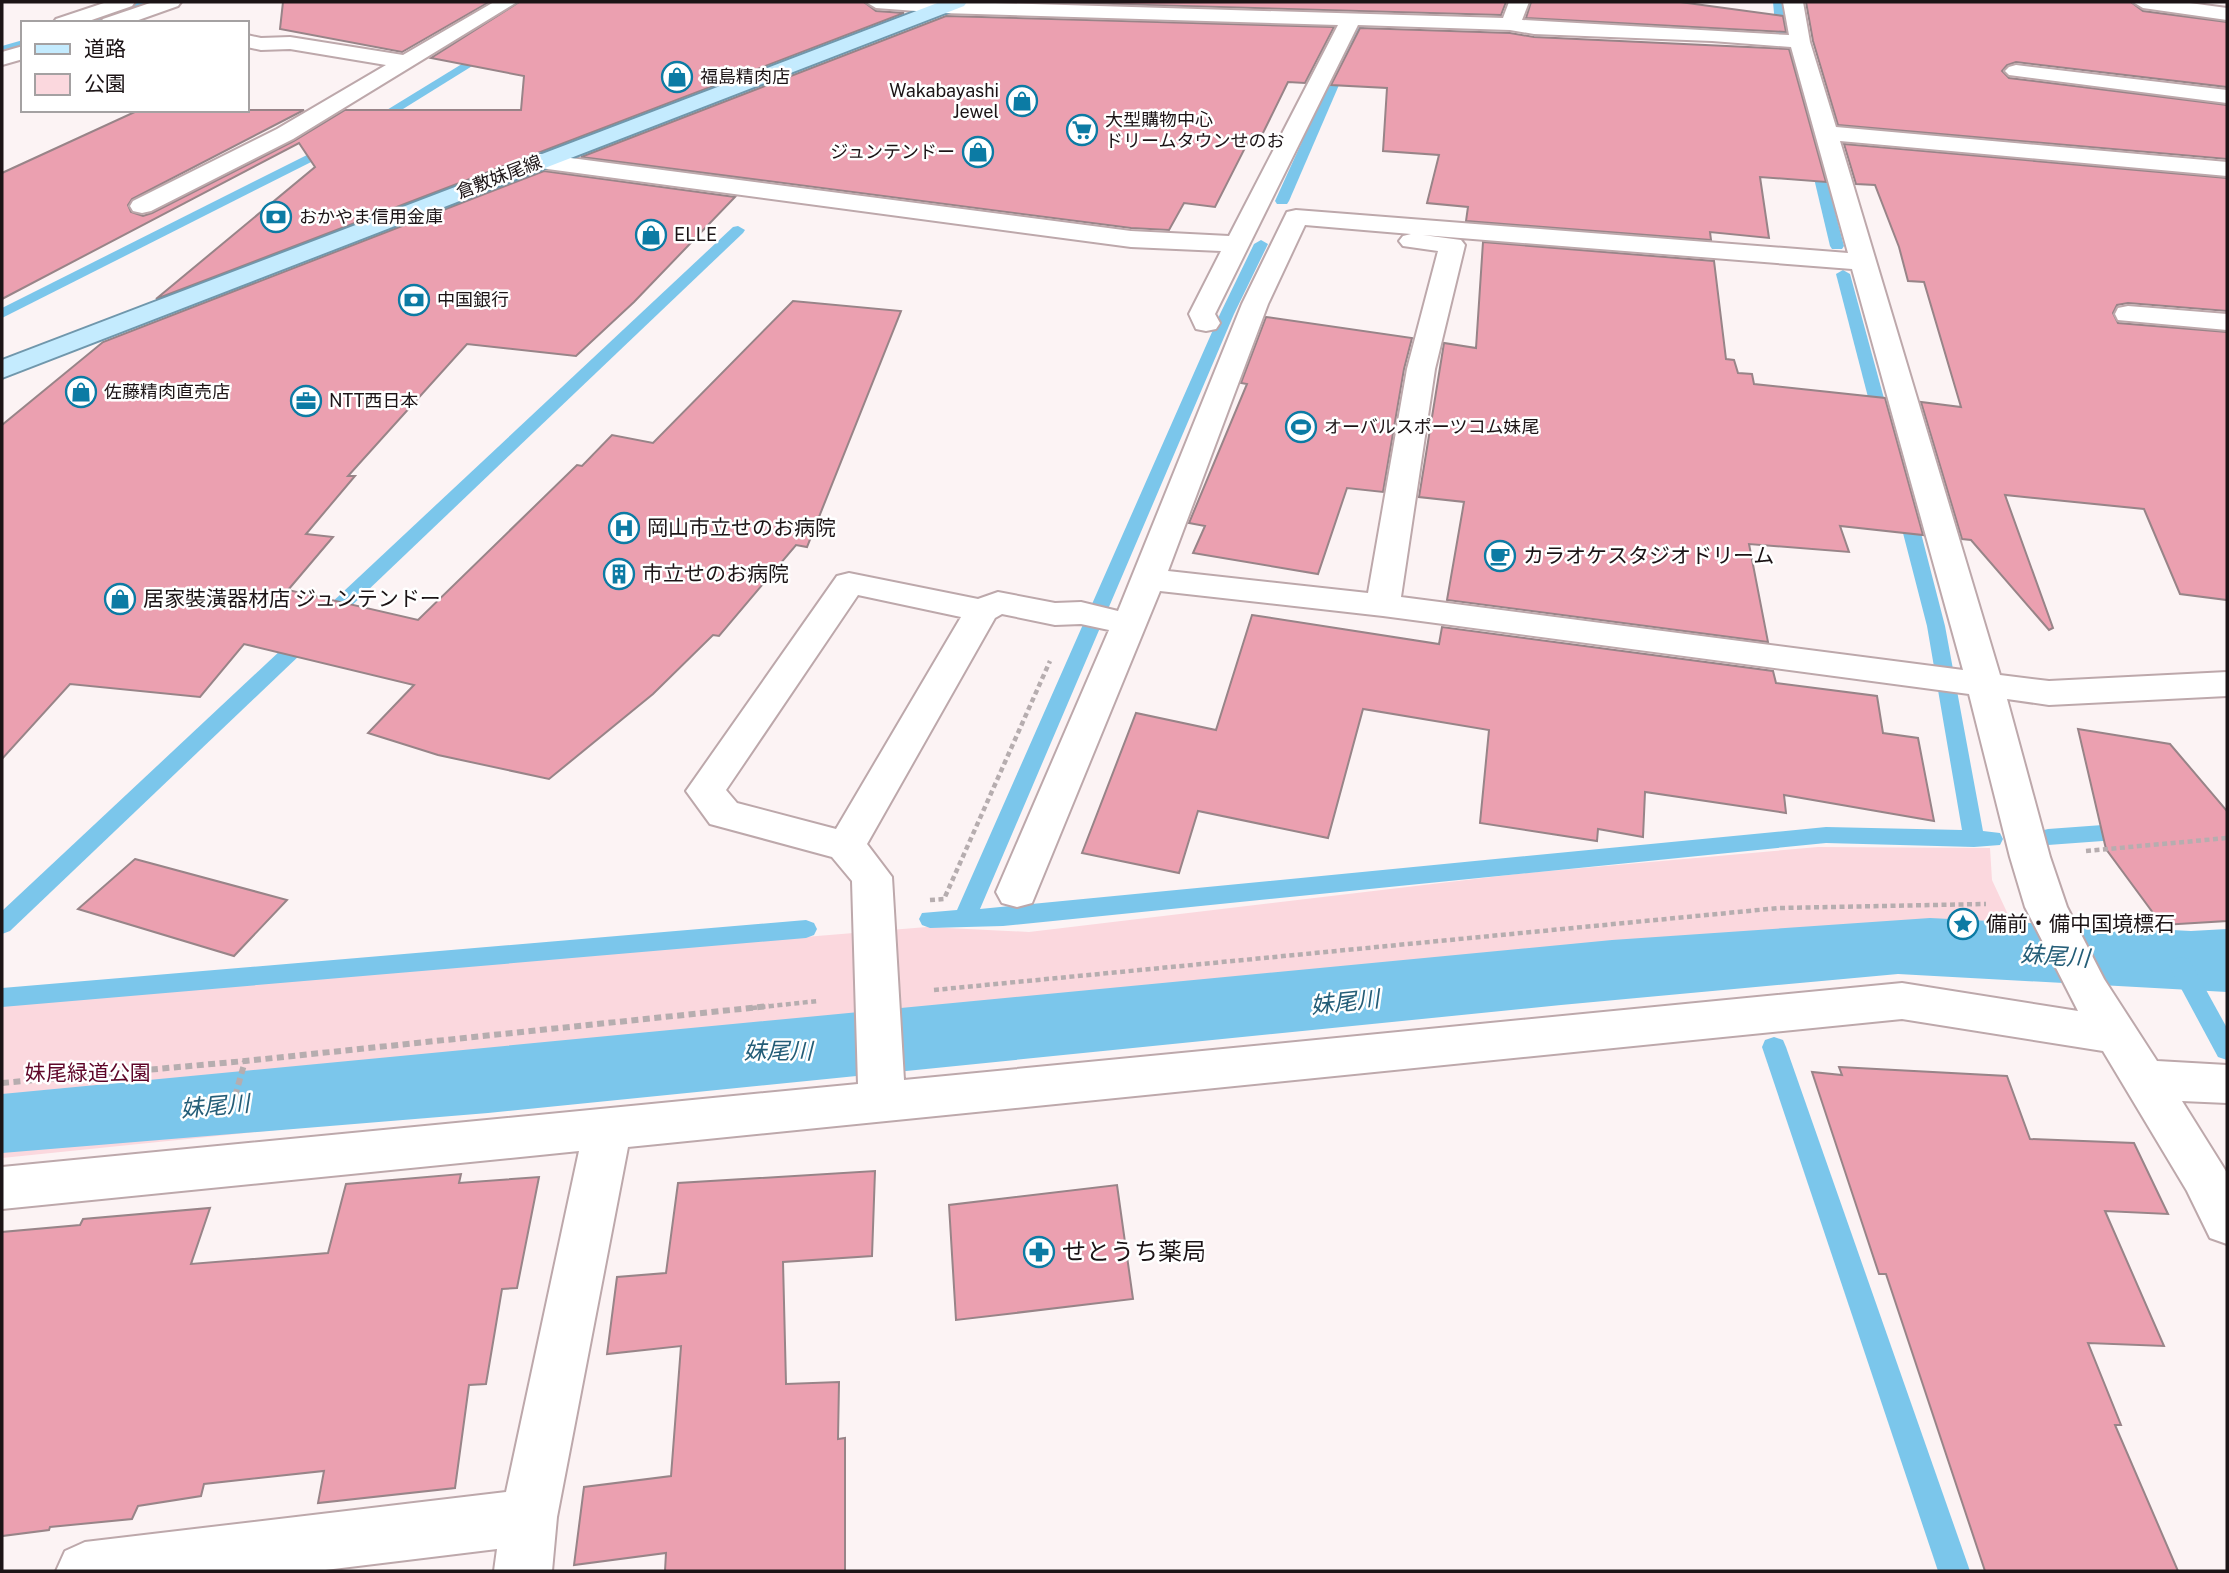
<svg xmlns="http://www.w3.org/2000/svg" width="2229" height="1573" font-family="'Public Sans','Noto Sans JP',sans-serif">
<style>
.green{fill:#fbd8de}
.water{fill:#7bc6eb}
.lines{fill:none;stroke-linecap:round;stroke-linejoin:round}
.stream{fill:#7bc6eb;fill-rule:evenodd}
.building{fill:#eba0b0;stroke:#988488;stroke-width:2}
.minor-casing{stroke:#bda8ab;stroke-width:4}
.major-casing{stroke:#7097ac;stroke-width:4}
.path-far1{stroke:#b6adaf;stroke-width:4.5;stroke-dasharray:5 3.5;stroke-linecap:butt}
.path{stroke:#b6adaf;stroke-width:6;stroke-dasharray:7 4.5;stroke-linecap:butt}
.minor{fill:#fff;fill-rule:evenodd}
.major{fill:#c4ebfe;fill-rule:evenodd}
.labels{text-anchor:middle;stroke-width:5;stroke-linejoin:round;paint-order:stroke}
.far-poi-label{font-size:18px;fill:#1c1416;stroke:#fff;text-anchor:start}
.far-street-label{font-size:18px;fill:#1c1416;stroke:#fff}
.poi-label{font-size:21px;fill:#1c1416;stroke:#fff;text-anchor:start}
.park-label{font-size:21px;fill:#5f0629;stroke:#fff}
.water-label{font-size:23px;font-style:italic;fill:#245d77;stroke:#fff}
.near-poi-label{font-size:24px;fill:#1c1416;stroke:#fff;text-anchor:start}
</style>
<rect width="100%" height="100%" fill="#fcf3f4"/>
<polygon class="green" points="1818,847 1990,848 1992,880 2038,979 1904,968 1328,1022 2,1158 2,1005 179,988 927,927 1029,932 1517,874"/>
<polygon class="water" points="1930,918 2191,931 2227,929 2227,992 1898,974 1561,1005 488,1113 2,1153 2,1094 1612,940"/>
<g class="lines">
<g class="stream">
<polygon points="134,2 149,2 94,23 78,23"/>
<polygon points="1773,2 1783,2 1786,35 1798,75 1796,77 1786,75 1776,35"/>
<polygon points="1355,25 1364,27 1289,201 1287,204 1277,204 1275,201"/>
<polygon points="23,40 23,47 2,53 2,46"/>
<polygon points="488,48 498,50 374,127 364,124"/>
<polygon points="333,142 337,143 337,149 2,318 2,308"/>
<polygon points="1814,149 1820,153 1844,246 1842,249 1832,249 1830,246 1808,153"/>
<polygon points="738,226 745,230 743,233 10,931 2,934 2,911 733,227"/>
<polygon points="1261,240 1268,244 1234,314 980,909 1826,827 1962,830 1927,626 1896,506 1905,501 1914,506 1945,626 1983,831 2000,833 2003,839 2000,845 1974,847 1826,843 1003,926 930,928 922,925 919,919 922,913 957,910 1220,314 1254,244"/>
<polygon points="1843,270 1850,274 1891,424 1889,427 1883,429 1875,424 1836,274"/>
<polygon points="2130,823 2138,825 2141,831 2138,837 2130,839 2048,845 2040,843 2037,837 2040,831 2048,829"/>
<polygon points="806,920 814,923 817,929 814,935 806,938 2,1007 2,988"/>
<polygon points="2181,957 2189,959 2227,1028 2227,1060 2218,1057 2169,966 2173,959"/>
<polygon points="1774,1037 1783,1040 1786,1047 1970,1571 1938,1571 1762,1047 1765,1040"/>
</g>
</g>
<g class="building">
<polygon points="283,2 489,2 402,52 280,29"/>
<polygon points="519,2 864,2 876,11 904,13 156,299 315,167 299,143 2,299 2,173 139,110 304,110 132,199 128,205 131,212 143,216 152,213 294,141 345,110 521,110 524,76 431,58"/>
<polygon points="1043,2 1506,2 1501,15"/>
<polygon points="1531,2 1680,2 1783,16 1786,32 1526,18"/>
<polygon points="1806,2 2131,2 2143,11 2227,22 2227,87 2016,62 2007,65 2002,71 2009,78 2227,105 2227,159 1838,125 1813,41"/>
<polygon points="946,16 1334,27 1305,83 1288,82 1262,135 1252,134 1215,207 1184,203 1169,230 1131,228 581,157"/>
<polygon points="1360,28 1510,33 1534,37 1789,49 1826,182 1760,177 1769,238 1710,232 1711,240 1466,221 1468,207 1427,203 1439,155 1383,151 1387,88 1331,85"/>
<polygon points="1844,144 2227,178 2227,311 2128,303 2117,305 2113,313 2118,323 2227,332 2227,600 2180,594 2144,509 2005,495 2053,628 2049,630 1971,540 1962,539 1921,402 1961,407 1924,282 1908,281 1899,247 1875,185 1856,184"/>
<polygon points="544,171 735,197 634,302 576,356 467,344 348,476 355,476 306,534 333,537 288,590 418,620 577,465 582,466 612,435 653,443 793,301 901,311 807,547 796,545 719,636 713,635 653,694 549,779 438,755 368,733 414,685 244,644 200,697 70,684 2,759 2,425 103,342"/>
<polygon points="1483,242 1714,261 1726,359 1734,360 1738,373 1752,374 1754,384 1885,398 1923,535 1840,526 1849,552 1749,544 1768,642 1447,600 1464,502 1419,497 1444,343 1476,348"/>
<polygon points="1266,317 1412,338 1404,369 1383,492 1347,488 1318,574 1193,553 1205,526 1189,523 1247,384 1241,383"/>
<polygon points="1252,615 1439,644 1442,627 1773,671 1776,683 1877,696 1883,733 1918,738 1934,821 1784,795 1786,813 1645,792 1643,837 1598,829 1597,841 1480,823 1489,730 1363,709 1328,838 1198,811 1179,873 1082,853 1136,713 1216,730"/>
<polygon points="2078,729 2170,744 2227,811 2227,921 2162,925 2106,849"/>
<polygon points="135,859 287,900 234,956 78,909"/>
<polygon points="1839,1067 2007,1076 2030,1139 2134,1143 2168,1214 2105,1211 2164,1346 2088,1343 2121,1425 2115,1425 2178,1571 1985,1571 1886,1274 1879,1274 1812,1072 1842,1075"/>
<polygon points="875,1171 872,1256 783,1262 786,1384 839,1382 838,1439 845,1438 845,1571 665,1571 666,1553 574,1565 584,1487 671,1476 681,1346 607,1354 617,1277 666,1273 678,1183"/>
<polygon points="461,1174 459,1183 539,1177 517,1288 502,1289 486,1384 469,1385 455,1488 318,1503 324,1471 204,1484 201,1496 138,1506 132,1519 50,1527 49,1530 2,1536 2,1232 80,1225 83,1219 210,1208 191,1264 328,1253 346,1184"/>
<polygon points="1117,1185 1133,1299 956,1320 949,1205"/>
</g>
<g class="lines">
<g class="minor-casing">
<g id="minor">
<polygon points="107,2 135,2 132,6 83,23 53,23 56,19"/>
<polygon points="153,2 181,2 178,6 130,23 100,23 103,19"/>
<polygon points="494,2 517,2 293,139 151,211 142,213 133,211 130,206 133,201 277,129 386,65 290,49 261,50 247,47 247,35 261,38 290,37 403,55"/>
<path d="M866,2H963L1503,18L1509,2H1529L1522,20L1789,35L1783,2H1803L1810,42L1836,127L2227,162V176L1840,141L2000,675L2049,681L2227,672V696L2049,705L2007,699L2050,857L2067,907L2104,979L2157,1061L2227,1065V1103L2182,1101L2227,1173V1244L2210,1238L2187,1191L2103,1051L1902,1019L628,1147L557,1517L552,1571H494L497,1549L317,1571H56L65,1551L85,1542L506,1492L579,1151L2,1209V1167L858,1084L852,881L832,857L710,824L686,791L837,576L849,573L978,599L998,592L1055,603L1081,602L1118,611L1242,304L1287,212L1296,210L1848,253L1791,47L1712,41L1534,34L1510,30L1358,25L1215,314L1220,323L1216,329L1206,331L1196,329L1189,314L1221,251L1131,247L540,168L532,166L528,161L532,156L540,154L1131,231L1229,236L1338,25L943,13L876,8ZM1305,225L1411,234L1403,236L1399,241L1403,246L1438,251L1407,369L1368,593L1168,571L1268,304ZM1423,235L1852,269L1963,670L1401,597L1435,369L1465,245L1461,240ZM1160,591L1383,616L1969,694L2010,857L2025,907L2078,1011L1902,983L904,1080L892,877L867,844L995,618L1002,614L1055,625L1081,624L1109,630L996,892L1002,903L1017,907L1032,903ZM858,595L961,617L836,829L737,803L726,790Z"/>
<polygon points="2133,2 2182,2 2227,8 2227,20 2143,8"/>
<polygon points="23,46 23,59 2,65 2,52"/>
<polygon points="2016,65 2227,90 2227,103 2009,75 2005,71 2009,67"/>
<polygon points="2128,306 2227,314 2227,330 2118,320 2115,314 2118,308"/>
</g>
</g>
<g class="major-casing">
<polygon id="major" points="940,2 967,2 964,6 2,378 2,360"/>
</g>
<g class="path-far1">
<polyline points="2086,851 2227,838"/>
<polyline points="930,900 944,899 1050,661"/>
<polyline points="934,990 1779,908 1986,904"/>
<polyline points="752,1008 818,1001"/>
</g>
<g class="path">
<polyline points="2,1083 245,1061 769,1006"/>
<polyline points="232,1107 245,1061"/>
</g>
<use href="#minor" class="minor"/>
<use href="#major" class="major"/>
</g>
<defs>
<g id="shop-ring" transform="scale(1.575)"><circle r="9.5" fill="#fff" stroke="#0c7ba4" stroke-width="1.5"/><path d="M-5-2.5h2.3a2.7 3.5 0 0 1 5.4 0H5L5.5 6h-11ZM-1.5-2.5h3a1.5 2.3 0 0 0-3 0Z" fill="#0c7ba4"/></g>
<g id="supermarket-ring" transform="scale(1.575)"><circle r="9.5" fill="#fff" stroke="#0c7ba4" stroke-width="1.5"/><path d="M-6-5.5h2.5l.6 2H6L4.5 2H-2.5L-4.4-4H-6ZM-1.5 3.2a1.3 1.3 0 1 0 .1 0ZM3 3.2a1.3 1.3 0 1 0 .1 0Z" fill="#0c7ba4"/></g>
<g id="bank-ring" transform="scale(1.575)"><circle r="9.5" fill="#fff" stroke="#0c7ba4" stroke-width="1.5"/><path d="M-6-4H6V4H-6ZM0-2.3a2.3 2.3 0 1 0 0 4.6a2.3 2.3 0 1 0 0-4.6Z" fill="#0c7ba4"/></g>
<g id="office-ring" transform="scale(1.575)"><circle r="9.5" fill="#fff" stroke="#0c7ba4" stroke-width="1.5"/><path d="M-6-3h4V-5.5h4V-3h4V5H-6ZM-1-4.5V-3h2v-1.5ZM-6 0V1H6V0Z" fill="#0c7ba4"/></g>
<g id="stadium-ring" transform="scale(1.575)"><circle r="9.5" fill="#fff" stroke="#0c7ba4" stroke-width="1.5"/><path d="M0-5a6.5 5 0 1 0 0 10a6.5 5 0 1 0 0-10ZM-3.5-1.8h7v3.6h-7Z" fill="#0c7ba4"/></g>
<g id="hospital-ring" transform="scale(1.575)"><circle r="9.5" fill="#fff" stroke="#0c7ba4" stroke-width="1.5"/><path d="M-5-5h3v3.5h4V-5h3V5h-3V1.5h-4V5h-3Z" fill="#0c7ba4"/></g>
<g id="cafe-ring" transform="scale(1.575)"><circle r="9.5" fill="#fff" stroke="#0c7ba4" stroke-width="1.5"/><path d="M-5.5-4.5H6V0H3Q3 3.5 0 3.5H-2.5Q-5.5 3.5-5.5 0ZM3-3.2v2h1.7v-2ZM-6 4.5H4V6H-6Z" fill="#0c7ba4"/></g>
<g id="building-ring" transform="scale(1.575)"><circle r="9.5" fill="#fff" stroke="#0c7ba4" stroke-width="1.5"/><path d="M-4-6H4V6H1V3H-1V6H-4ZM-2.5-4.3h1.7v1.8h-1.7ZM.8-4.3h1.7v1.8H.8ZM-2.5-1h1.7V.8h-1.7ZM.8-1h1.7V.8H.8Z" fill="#0c7ba4"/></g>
<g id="sight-ring" transform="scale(1.575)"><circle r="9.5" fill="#fff" stroke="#0c7ba4" stroke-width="1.5"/><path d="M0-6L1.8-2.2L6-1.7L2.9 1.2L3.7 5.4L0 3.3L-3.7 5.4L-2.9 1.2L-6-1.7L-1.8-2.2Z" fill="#0c7ba4"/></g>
<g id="pharmacy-ring" transform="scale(1.575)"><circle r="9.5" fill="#fff" stroke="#0c7ba4" stroke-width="1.5"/><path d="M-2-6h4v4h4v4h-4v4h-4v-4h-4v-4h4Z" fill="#0c7ba4"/></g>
</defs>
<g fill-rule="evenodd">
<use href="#shop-ring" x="677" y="77"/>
<use href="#shop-ring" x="1022" y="101"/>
<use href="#supermarket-ring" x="1082" y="130"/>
<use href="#shop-ring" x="978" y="152"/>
<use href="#bank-ring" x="276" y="217"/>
<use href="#shop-ring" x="651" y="235"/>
<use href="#bank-ring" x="414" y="300"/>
<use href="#shop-ring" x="81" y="392"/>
<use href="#office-ring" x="306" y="401"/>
<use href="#stadium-ring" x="1301" y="427"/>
<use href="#hospital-ring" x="624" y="528"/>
<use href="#cafe-ring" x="1500" y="556"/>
<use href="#building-ring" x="619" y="574"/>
<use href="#shop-ring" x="120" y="599"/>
<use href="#sight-ring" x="1963" y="924"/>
<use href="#pharmacy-ring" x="1039" y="1252"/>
</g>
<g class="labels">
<g class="far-poi-label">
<text x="700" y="83">福島精肉店</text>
<text x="999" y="97" text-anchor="end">Wakabayashi<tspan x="999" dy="21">Jewel</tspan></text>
<text x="1105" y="126">大型購物中心<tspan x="1105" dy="21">ドリームタウンせのお</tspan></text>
<text x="955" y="158" text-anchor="end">ジュンテンドー</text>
<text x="299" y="223">おかやま信用金庫</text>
<text x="674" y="241">ELLE</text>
<text x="437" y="306">中国銀行</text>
<text x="104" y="398">佐藤精肉直売店</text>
<text x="329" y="407">NTT西日本</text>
<text x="1324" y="433">オーバルスポーツコム妹尾</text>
</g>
<g class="far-street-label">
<text transform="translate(499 177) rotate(-21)" y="6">倉敷妹尾線</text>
</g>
<g class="poi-label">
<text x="647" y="535">岡山市立せのお病院</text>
<text x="1523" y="563">カラオケスタジオドリーム</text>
<text x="642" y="581">市立せのお病院</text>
<text x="143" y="606">居家裝潢器材店 ジュンテンドー</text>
<text x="1986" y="931">備前・備中国境標石</text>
</g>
<g class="park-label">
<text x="88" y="1080">妹尾緑道公園</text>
</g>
<g class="water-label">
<text transform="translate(2055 956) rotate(4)" y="8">妹尾川</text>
<text transform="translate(1345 1002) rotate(-6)" y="8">妹尾川</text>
<text x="778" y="1059">妹尾川</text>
<text transform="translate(215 1106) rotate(-5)" y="8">妹尾川</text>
</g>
<g class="near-poi-label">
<text x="1062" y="1260">せとうち薬局</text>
</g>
</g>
<rect width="2229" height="1573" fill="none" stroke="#1c1416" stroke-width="7"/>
<rect x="21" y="21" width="228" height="91" fill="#ffffff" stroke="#a4a1a2" stroke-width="2"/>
<rect x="35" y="44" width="35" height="10" fill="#c4ebfe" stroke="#a4a1a2" stroke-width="2"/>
<text x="84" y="56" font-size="21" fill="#1c1416">道路</text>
<rect x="35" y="74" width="35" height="21" fill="#fbd8de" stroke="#a4a1a2" stroke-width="2"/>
<text x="84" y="91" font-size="21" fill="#1c1416">公園</text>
</svg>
